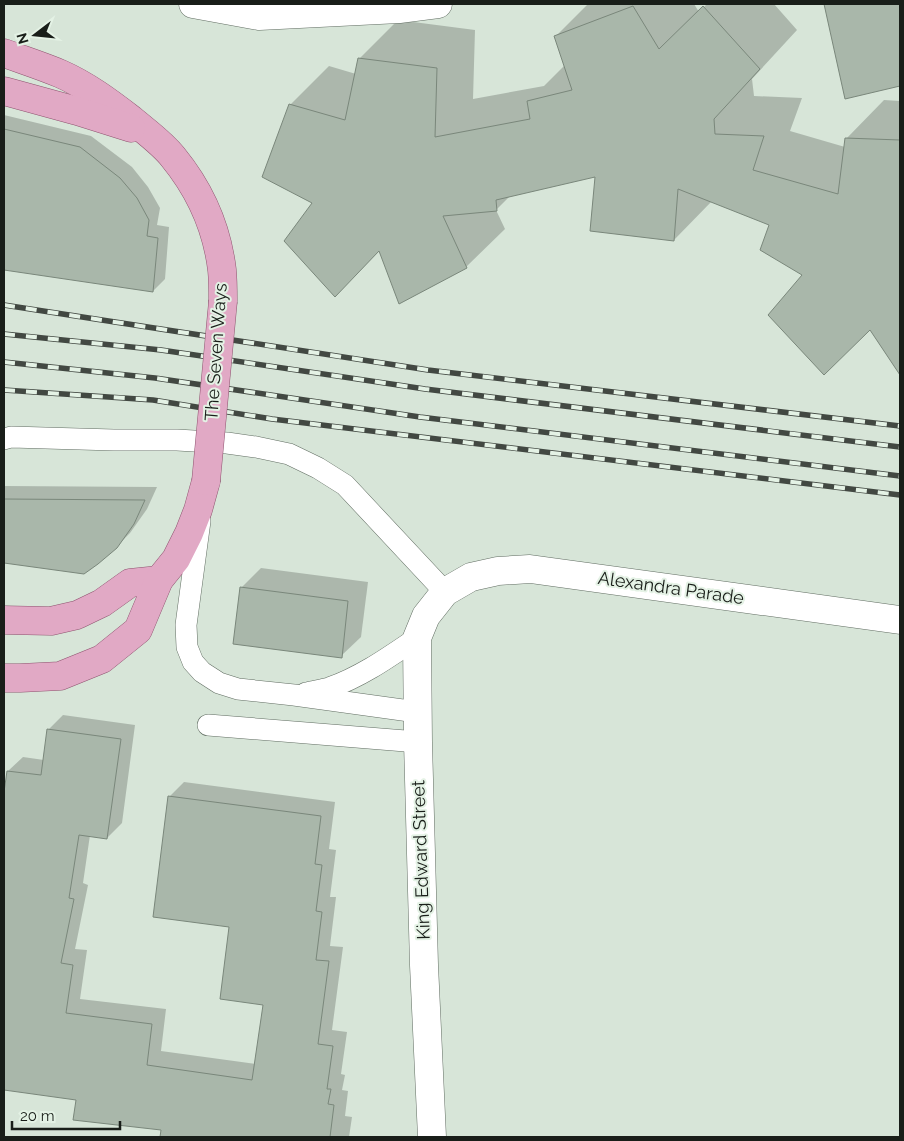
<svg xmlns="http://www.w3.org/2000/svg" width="904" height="1141" font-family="Raleway,sans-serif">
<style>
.shadow{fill:#0003}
.building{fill:#a9b7aa;stroke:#7a877b}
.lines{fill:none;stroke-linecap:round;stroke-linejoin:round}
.service-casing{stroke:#616d62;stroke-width:22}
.minor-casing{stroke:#616d62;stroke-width:29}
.primary-casing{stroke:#8e536f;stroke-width:29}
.service{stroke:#fff;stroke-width:21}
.minor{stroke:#fff;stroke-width:28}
.primary{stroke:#e1a9c5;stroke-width:28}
.rail-casing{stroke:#424842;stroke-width:5.5}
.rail{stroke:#e4f2e5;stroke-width:4;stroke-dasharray:11;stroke-linecap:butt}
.primary-bridge-casing{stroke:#8e536f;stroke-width:29;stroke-linecap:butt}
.primary-bridge{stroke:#e1a9c5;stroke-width:28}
.labels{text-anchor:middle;stroke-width:4;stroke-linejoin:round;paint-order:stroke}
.street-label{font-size:18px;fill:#191e19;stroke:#e4f2e5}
</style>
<rect width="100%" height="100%" fill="#d7e5d8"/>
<g class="shadow">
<polygon points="588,4 694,4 699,12 707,4 774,4 797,30 752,79 754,96 802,98 790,131 845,147 846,139 884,100 900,101 900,372 870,328 804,275 770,224 712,201 674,240 596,175 511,195 496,210 505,229 466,267 380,250 335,295 290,105 329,66 356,74 359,59 398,20 475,30 473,99 544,86 565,65 555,37"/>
<polygon points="825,4 900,4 900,85 846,98"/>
<polygon points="4,115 91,136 132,167 148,187 160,208 157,225 169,227 165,279 153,291 4,268"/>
<polygon points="4,486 157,487 147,509 130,533 116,547 84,573 4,562"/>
<polygon points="261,568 368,582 361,637 341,656 241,588"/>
<polygon points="63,715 135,725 122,823 107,838 90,835 83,883 88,885 75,949 87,950 80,999 166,1009 161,1051 256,1064 265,1004 231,926 169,797 184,782 335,802 329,849 336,850 330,897 336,897 330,946 343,947 332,1030 347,1032 341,1074 345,1075 342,1090 348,1091 345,1116 352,1117 349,1137 161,1137 163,1129 77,1099 4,1088 4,801 8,771 23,757 44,760 49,729"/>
</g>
<g class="building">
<polygon points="824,4 900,4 900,86 845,99"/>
<polygon points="633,6 659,49 703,6 760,69 714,119 715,134 764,136 753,170 838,194 845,138 900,140 900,375 870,330 824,375 768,315 802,275 760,250 769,225 678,189 674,241 590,231 595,177 496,200 497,211 443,216 467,268 399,304 379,251 335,297 284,241 312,203 262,177 289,104 345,120 358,58 437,68 435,137 530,119 527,101 572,90 554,36"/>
<polygon points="4,129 80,147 120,178 137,198 149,220 147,236 158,238 153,292 4,270"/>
<polygon points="4,499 145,500 134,524 117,548 98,564 84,574 4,563"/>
<polygon points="240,587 348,601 342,658 233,644"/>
<polygon points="47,729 121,739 107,839 79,835 69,898 74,899 61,963 73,965 66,1013 152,1024 147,1065 252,1080 263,1005 220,999 229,927 153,917 168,796 321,816 315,864 322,865 316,911 322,912 316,960 329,961 318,1044 333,1046 327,1089 331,1089 328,1104 334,1105 330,1137 160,1137 161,1130 73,1120 76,1100 4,1090 4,792 7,771 41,775"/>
</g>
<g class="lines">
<g class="service-casing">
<g id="service">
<polyline points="4,439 11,437 114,440 177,440 227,443 256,447 289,454 318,468 345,485 445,592"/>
<polyline points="200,521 186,625 187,647 193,662 202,672 219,683 238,689 294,695 417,712"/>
<path d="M306,693C314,691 322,690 329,688C361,677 389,657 417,638"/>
<polyline points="208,725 418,742"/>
</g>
</g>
<g class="minor-casing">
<g id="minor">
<polyline points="193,4 259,16 399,9 438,4"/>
<polyline points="432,1137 424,965 418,742 417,638 426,616 445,592 471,577 498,571 530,569 900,620"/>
</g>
</g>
<g class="primary-casing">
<g id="primary">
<path d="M4,53C23,60 42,66 61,74C86,85 109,102 131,119C145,131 162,143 173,157C200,190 217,228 222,270C223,280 223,291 223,301"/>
<polyline points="4,91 77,111 131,128"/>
<polyline points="4,620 51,621 77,615 102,603 130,583 159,580"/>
<polyline points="4,678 20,678 60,676 102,659 138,630 159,580 176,559 189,533 198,510 206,481"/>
</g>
</g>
<use href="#service" class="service"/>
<use href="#minor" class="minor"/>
<use href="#primary" class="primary"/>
<g class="rail-casing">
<g id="rail">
<polyline points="4,305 428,370 900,426"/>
<polyline points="4,334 161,350 425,389 900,447"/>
<polyline points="4,362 155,378 420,417 900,476"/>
<polyline points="4,390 153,400 272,419 900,495"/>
</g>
</g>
<use href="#rail" class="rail"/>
<g class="primary-bridge-casing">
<polyline id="primary-bridge" points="206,481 223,301"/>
</g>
<use href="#primary-bridge" class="primary-bridge"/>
</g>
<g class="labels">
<g class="street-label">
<text transform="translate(216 352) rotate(-86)" y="6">The Seven Ways</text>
<text transform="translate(671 588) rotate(8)" y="6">Alexandra Parade</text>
<text transform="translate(421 860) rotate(-92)" y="6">King Edward Street</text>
</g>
</g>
<rect width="904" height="1141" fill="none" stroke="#191e19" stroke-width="10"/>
<g transform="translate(35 35) rotate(254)" stroke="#e4f2e5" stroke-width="4" paint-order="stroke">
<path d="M0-4L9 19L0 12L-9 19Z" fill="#191e19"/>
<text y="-8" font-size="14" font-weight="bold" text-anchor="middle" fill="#191e19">N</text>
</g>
<path d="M12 1121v8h108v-8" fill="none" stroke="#191e19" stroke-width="2.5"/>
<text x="20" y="1121" font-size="15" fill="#191e19" stroke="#e4f2e5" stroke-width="4" paint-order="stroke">20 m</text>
</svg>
